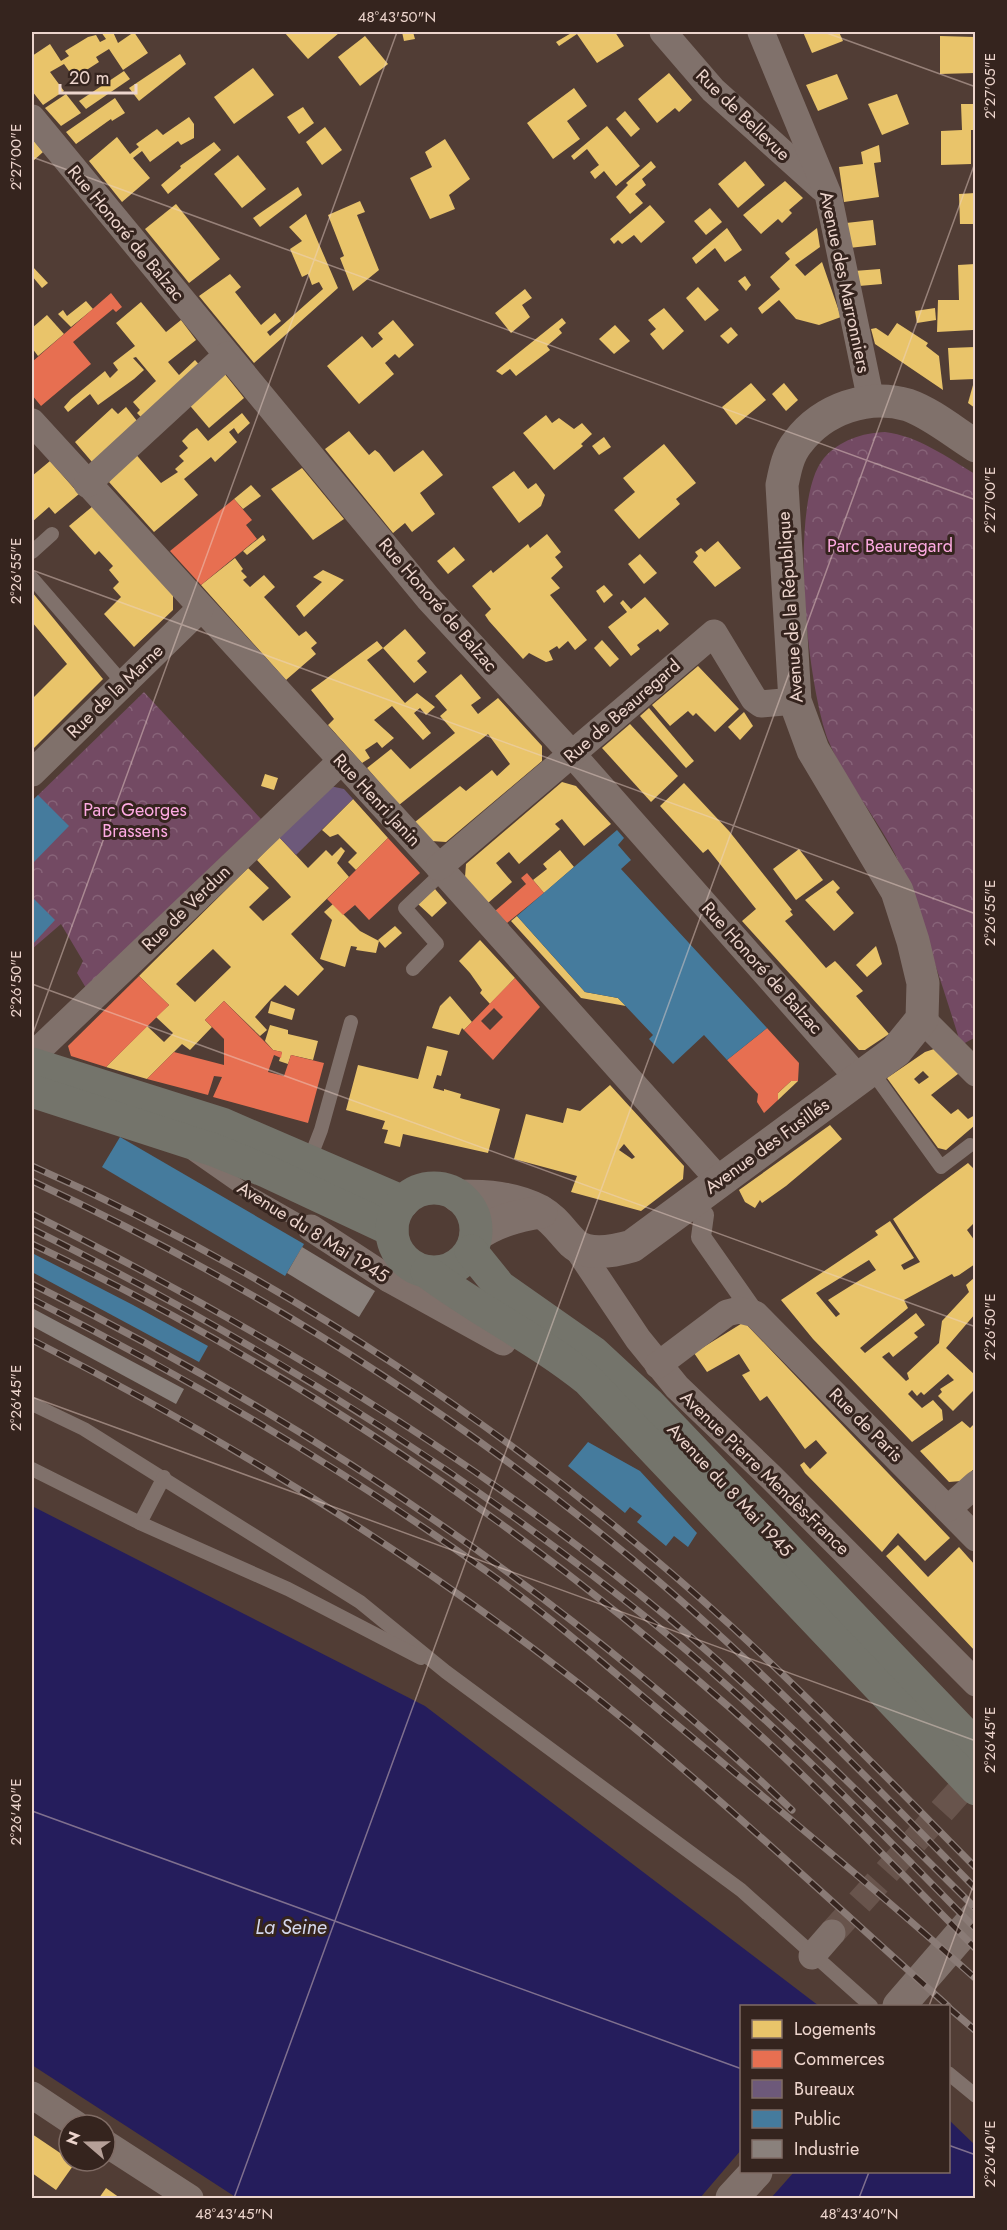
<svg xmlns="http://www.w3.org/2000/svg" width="1007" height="2230" font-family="Jost,sans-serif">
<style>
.park{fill:url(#park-crowns)}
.water{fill:#251d5c}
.pier{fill:#513d35}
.homes{fill:#e9c46a;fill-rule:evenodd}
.shops{fill:#e76f51;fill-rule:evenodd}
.offices{fill:#6d597a}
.public{fill:#457b9d}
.industry{fill:#8a817c}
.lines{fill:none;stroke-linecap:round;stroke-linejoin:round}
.minor-tunnel{stroke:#68544c;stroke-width:27;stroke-dasharray:27 14;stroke-linecap:butt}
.service{stroke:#80716b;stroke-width:14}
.pedestrian{stroke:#80716b;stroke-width:20}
.minor{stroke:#80716b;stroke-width:27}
.secondary{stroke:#80716b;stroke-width:33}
.primary{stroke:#74746b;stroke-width:33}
.rail-casing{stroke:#8a7b76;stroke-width:7}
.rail{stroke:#35241e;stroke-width:4.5;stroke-dasharray:14;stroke-linecap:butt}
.ticks{fill:none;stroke:#edd5cd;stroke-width:1.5;stroke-opacity:0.45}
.labels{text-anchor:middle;stroke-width:6;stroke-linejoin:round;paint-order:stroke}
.street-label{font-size:18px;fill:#edd5cd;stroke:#35241e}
.park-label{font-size:18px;fill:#feaae2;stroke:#35241e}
.water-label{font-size:20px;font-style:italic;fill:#d4d7ed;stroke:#35241e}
.neatline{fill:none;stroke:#edd5cd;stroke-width:2}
.ticks-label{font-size:15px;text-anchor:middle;fill:#edd5cd}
</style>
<defs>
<pattern id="park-crowns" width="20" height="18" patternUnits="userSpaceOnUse" patternTransform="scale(1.5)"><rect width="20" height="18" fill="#734a63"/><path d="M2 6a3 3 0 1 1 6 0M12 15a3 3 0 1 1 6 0" fill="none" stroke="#876378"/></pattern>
</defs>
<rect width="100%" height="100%" fill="#513d35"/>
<g class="park">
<path d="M885,432C918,436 947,457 975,474L976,1037L961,1045C946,997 931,949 913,903C908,887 903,871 896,856C877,818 845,781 829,742C808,691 787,501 824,458C840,440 862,433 885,432Z"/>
<polygon points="144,692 261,819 86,988 77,973 83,961 61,924 32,949 32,801"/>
</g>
<polygon class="water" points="32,1506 425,1706 819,2006 742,2006 742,2172 948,2172 949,2120 975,2145 975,2198 237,2198 32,2065"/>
<polygon class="pier" points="741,2150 742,2172 794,2172 771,2198 700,2198"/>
<g class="homes">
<polygon points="101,32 113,32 118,43 134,32 148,53 123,70 109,49 96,57 99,62 74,78 64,64 50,72 64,91 43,105 32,91 32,56 50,44 61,61 69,56 65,51 88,37 96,35 100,42 106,39"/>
<polygon points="284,32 338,32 339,33 308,59"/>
<polygon points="402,32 413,32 415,39 404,41"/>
<polygon points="573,32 577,34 581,32 615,32 624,46 597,63 577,34 559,46 556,42"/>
<polygon points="803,32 839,32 843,41 812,53"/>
<polygon points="365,36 388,64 360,86 338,57"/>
<polygon points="940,36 975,37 975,73 940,74"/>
<polygon points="180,54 186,64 139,101 129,88"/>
<polygon points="253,68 274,95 234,124 214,97"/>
<polygon points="124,71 130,79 86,109 79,101"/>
<polygon points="669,73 692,100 679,112 675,108 657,123 638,99"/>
<polygon points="837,74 848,99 818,111 806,85"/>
<polygon points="574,88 587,106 567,121 580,139 553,159 527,123"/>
<polygon points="66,94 81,113 61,126 45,108"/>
<polygon points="897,94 909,124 882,135 868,104"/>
<polygon points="115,98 125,113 112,121 111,119 76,144 66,132"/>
<polygon points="961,104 975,104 975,130 971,130 971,164 941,165 941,131 962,130"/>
<polygon points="303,107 314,123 299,134 287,117"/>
<polygon points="625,111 640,129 631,137 616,119"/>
<polygon points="189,117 194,124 194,138 181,145 178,141 150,162 142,151 133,158 150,178 122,202 89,161 117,137 130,154 139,147 136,144 157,129 163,135"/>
<polygon points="607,126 640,166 616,186 604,171 595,179 590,172 599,165 587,149 574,160 571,156"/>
<polygon points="325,127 342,150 322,165 306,142"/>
<polygon points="32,138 43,152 32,162"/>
<polygon points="445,139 470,179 449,195 455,209 430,219 410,178 432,167 425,152"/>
<polygon points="214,142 221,150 168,194 161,185 181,168 180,166"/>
<polygon points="879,145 881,162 874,163 879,197 844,202 839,167 863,164 861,152"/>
<polygon points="238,155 266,189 242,208 214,174"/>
<polygon points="651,161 656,167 642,179 646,185 635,194 643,203 630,214 616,197 628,185 626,183"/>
<polygon points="745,161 765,185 738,208 718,184"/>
<polygon points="785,181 803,198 789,210 792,213 782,223 778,219 761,234 743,215"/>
<polygon points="298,187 302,195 260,227 253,218"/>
<polygon points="975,193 975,224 960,224 959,194"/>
<polygon points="360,201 365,212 357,215 379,270 353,291 340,258 344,256 328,215"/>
<polygon points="176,204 220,259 189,283 145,229"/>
<polygon points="650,205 665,222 641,243 634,235 622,244 618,240 614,244 610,239"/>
<polygon points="710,208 722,222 706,235 694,221"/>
<polygon points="306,214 338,288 254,363 199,296 230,274 241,287 235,292 261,325 275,313 281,321 267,332 270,336 323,289 319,282 312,285 308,274 302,277 290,249 302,241 289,227"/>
<polygon points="873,220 876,245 849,248 846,223"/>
<polygon points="727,228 742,250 725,262 715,248 696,264 692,258"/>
<polygon points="817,228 820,247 795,265 805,276 822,262 841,317 819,325 796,319 779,300 762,314 758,308 780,289 770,277 790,259 785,253"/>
<polygon points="975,264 975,340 973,330 937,332 938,300 959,300 958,265"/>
<polygon points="32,266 48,283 42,288 32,276"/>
<polygon points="880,269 882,284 859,286 854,271"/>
<polygon points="745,276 751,285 746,291 738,281"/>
<polygon points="698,287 719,310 705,321 686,298"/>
<polygon points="525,289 532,298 522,305 530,317 511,333 495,313"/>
<polygon points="86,301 93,309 71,327 58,314 63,310 67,316"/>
<polygon points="141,302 166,332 181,320 196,340 168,362 179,375 195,360 202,368 146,422 137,413 140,410 133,402 156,381 136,357 133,358 144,370 134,379 98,405 90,394 68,412 64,407 71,399 105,371 110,378 118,370 113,363 135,346 116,323"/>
<polygon points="664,308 684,331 663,350 650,334 656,329 648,320"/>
<polygon points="935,308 936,320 917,323 915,311"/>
<polygon points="47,315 64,334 38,356 32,348 32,328"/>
<polygon points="562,318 566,323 559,329 562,333 547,346 550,350 516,376 510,369 502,375 496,371"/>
<polygon points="393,320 414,345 399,358 395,354 385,363 394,374 359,404 327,366 362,336 372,348 383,339 378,333"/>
<polygon points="897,323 928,343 926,346 939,356 943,390 875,344 871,329 876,328 888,336"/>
<polygon points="615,325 630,341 614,354 599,339"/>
<polygon points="731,327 738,335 728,344 720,336"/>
<polygon points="975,347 975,379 950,380 948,348"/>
<polygon points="224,373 244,398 209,428 186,401"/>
<polygon points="751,383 766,400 736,425 722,407"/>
<polygon points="784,383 798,400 786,411 772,394"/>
<polygon points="973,385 975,387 975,408 968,403"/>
<polygon points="126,407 141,426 92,462 75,442 112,408 118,414"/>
<polygon points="242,413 250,423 238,434 234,428 229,432 237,442 215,462 211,457 184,479 198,495 154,532 109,482 132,450 161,483 178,472 175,469 184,461 179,456 188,448 182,441 190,433 197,428 208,441"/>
<polygon points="546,415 552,423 559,418 574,429 582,423 592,434 581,444 583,446 554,470 523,433"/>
<polygon points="349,431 369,455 375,450 379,453 394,472 423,450 443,475 420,493 435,514 412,532 405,523 393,533 325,449"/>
<polygon points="604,437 611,447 599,455 592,446"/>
<polygon points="664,444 696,483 676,499 680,504 639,539 614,510 635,492 623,478"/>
<polygon points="50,461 79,494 55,514 49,507 32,522 32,476"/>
<polygon points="302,468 344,519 313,540 271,489"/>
<polygon points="514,471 528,489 536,483 545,495 541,506 519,523 492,487"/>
<polygon points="251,485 261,496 243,509 234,499"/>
<polygon points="93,506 173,595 173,610 134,647 104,614 121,597 113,588 119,582 109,570 113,566 99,551 95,555 69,526"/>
<polygon points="547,534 561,552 555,557 563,567 551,578 560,588 550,595 587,640 575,650 568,641 559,649 557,646 549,651 553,660 546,662 529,653 523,659 489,621 485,615 491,609 472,586 491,570 493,573 528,544 530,548"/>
<polygon points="263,535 266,540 247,555 243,551"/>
<polygon points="718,541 741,568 715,587 693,562 698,556 695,552 701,548 705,552"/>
<polygon points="454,547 465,560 448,574 437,561"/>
<polygon points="640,554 657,573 644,584 628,564"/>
<polygon points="235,558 243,569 241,571 247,577 243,580 250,587 264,575 275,587 264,597 299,636 306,631 317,643 311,648 316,654 286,680 201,585"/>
<polygon points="323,570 344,580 304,617 296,606 322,582 313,577"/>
<polygon points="604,585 613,595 604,603 596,591"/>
<polygon points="32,592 103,679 32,750 32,699 67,664 32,622"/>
<polygon points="645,597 669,624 660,632 658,629 637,645 640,649 631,656 608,627 627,612 620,603 623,600 631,609"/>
<polygon points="405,629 426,653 417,661 427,672 414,683 383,648"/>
<polygon points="602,640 619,659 610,667 594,648"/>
<polygon points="377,641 383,648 367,660 405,703 417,693 435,707 426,715 420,708 414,713 431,733 423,740 392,706 374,720 394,738 382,748 377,742 365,750 370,758 362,763 328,725 334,719 311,690"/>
<polygon points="698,666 739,709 715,732 696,713 693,716 688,711 670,726 652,705"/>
<polygon points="461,674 481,698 471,705 478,714 498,698 542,746 542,761 446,842 431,841 415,822 460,786 466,791 492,770 497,776 510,764 488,734 399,805 367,768 391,749 410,769 455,733 440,716 447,710 435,696"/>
<polygon points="649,708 694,761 686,768 640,716"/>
<polygon points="744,712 753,726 740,740 728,727"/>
<polygon points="630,724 678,776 651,802 602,748"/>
<polygon points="265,774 278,778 274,790 261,786"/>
<polygon points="562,782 576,786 611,824 584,846 562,819 555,824 560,829 519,864 509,852 496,863 512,882 488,903 465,877 466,864"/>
<polygon points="684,783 729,831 792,910 790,911 793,915 785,921 826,968 835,961 838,964 863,991 856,996 889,1034 865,1050 859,1050 742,921 756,909 708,849 703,853 660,806"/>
<polygon points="353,799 388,838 356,870 348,862 357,853 338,834 330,837 322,830"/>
<path d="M279,837L308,868L326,850L332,856L341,847L345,851L337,863L349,877L291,934L324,969L298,996L285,985L271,999L255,1017L267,1030L260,1036L224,1001L205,1020L212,1027L190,1050L182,1044L147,1079L106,1067L147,1026L164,1042L173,1033L156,1017L169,1005L139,976L248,868L269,888L249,907L263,921L291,897L257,860ZM213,949L231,967L195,1002L176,984Z"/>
<polygon points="799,849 823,880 796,900 773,869"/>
<polygon points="560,850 574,867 544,893 533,880 547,869 543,864"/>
<polygon points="833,880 840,888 836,892 854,913 834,931 805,900"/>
<polygon points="435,889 447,903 432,917 418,904"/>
<polygon points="333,904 360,931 379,941 376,953 356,950 357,947 351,946 345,967 320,959 332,920 324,912"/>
<polygon points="517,916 585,992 618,998 626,1006 581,998 511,921"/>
<polygon points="395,926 402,933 385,948 378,940"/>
<polygon points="480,940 515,978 490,1004 480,993 482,990 470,973 459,961"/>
<polygon points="876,946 882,964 867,977 856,965"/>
<polygon points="450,996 472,1022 464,1030 462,1028 459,1035 432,1028 440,1006"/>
<polygon points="271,1001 295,1009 292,1020 268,1013"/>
<polygon points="270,1025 288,1030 288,1034 318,1041 313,1060 291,1055 288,1064 279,1061 282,1052 273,1050 265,1041"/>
<polygon points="427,1046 448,1051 441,1076 437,1075 433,1088 444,1091 444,1089 461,1094 460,1098 500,1109 488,1153 403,1134 400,1147 384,1143 388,1130 382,1129 385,1121 346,1110 358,1065 418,1079"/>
<path d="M937,1048L963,1070L931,1095L951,1114L958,1109L968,1119L975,1115V1125L946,1150L938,1148L887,1078L925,1052ZM923,1071L929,1077L919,1084L914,1079Z"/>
<polygon points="791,1081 798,1081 778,1100 778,1093"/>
<path d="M610,1085L684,1166L683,1179L641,1211L571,1192L577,1176L514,1159L526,1114L563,1123L567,1108L580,1111ZM624,1144L635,1157L632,1159L619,1150Z"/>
<polygon points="830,1125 842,1139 786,1186 762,1203 760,1200 755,1208 745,1202 739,1190"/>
<path d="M968,1163L973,1168L975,1166V1222L967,1230L975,1241V1264L959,1275L954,1277L952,1274L904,1300L908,1308L860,1348L865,1353L916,1313L925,1325L914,1333L918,1337L893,1357L889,1352L882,1357L906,1381L909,1379L907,1373L939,1343L942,1321L969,1292L966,1285L975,1277V1314L946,1348L975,1375V1389L953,1411L938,1396L942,1392L940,1389L954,1380L948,1374L924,1395L921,1392L917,1396L912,1390L908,1394L922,1408L933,1400L942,1410L943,1420L912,1442L813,1339L781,1300L878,1235L875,1231L890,1221L914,1258L901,1265L904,1270L920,1262L893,1219ZM869,1260L876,1270L828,1300L840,1314L836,1317L816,1293Z"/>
<polygon points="744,1322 950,1538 925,1561 898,1533 882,1552 805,1473 800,1465 804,1462 810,1469 827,1453 816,1440 805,1449 767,1396 760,1401 742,1375 750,1371 739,1354 707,1372 694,1353"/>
<polygon points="962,1421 970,1428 975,1423 975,1468 961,1481 949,1482 920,1451"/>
<polygon points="898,1545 928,1577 959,1547 975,1565 975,1651 886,1556"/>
<polygon points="32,2134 75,2163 56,2190 32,2173"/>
<polygon points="106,2188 120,2198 99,2198"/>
</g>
<g class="shops">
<polygon points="111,293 122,307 116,312 113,309 73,342 91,364 41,406 32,395 32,362"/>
<polygon points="234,499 252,520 246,525 257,539 201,585 170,551"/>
<polygon points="388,838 420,873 369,920 355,905 343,915 327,899"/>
<polygon points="527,873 544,893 507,923 495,911 526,884 521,878"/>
<polygon points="139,976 169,1005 106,1067 71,1056 68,1046"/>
<path d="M515,978L540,1007L493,1060L464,1030ZM494,1008L503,1017L490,1030L481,1021Z"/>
<polygon points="224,1001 273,1050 282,1052 281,1058 274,1055 268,1072 284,1076 291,1055 324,1063 308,1123 213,1097 222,1077 214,1076 208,1095 147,1079 174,1052 224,1065 224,1039 205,1020"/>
<polygon points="767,1028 799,1063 798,1081 791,1081 778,1093 778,1100 764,1113 757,1102 758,1094 727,1060"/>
</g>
<polygon class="offices" points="330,786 344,789 353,799 296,855 279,837"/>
<g class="public">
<polygon points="38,795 69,826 32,864 32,801"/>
<polygon points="617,830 624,838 618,845 631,860 621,869 767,1028 727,1060 704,1035 673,1064 649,1039 653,1035 618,998 585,992 517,916"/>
<polygon points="32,897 55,920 32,945"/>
<polygon points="120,1137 304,1244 285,1276 102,1167"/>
<polygon points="32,1253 133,1305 208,1346 199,1362 32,1272"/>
<polygon points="588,1442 640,1471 697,1533 688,1547 674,1536 666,1546 637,1522 642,1516 630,1507 625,1513 568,1466"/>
</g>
<g class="industry">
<polygon points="302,1247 375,1291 359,1317 287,1273"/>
<polygon points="32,1308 184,1389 176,1404 32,1326"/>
</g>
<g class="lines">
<polyline class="minor-tunnel" points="832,1933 976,1773"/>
<g class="service">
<polyline points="32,552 52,534"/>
<polyline points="32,578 123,683"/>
<polyline points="413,969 437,944 405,908 443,872"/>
<polyline points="871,1070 941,1167 970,1145"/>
<polyline points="193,1154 246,1191 311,1228"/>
<polyline points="309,1161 321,1130 351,1022"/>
<polyline points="32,1404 84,1429 360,1602 446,1672 741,1890 871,2006"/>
<polyline points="32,1469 140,1523 164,1477"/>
<polyline points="140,1523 288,1589 421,1658"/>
<polyline points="948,2073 976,2096"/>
</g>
<polyline class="pedestrian" points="704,1215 701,1237 755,1314"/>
<g class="minor">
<polyline points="663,32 713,90 822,188"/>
<polyline points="761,32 828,194 871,401"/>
<polyline points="32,118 428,598 572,754 859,1079"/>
<polyline points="32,422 439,867 719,1180"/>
<polyline points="87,484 227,355"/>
<polyline points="32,773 200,609"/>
<polyline points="439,867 714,633 754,699 761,704 795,701"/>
<polyline points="922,1019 976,1073"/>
<polyline points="32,1056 341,761"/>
<polyline points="311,1228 389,1279 503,1342 511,1325"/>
<polyline points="575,1245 638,1339 677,1387 771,1477 976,1683"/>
<polyline points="389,1279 401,1257"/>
<polyline points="658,1365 727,1313 739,1310 755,1314 976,1538"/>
<polyline points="949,1508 976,1484"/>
<polyline points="812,1956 832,1933"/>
<polyline points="32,2095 77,2125"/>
<polyline points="105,2143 190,2198"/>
</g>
<g class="secondary">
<path d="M458,1196C486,1196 514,1197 540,1211C554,1219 562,1232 573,1243C588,1257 615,1251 632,1246L896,1051L922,1019L923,983L913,941L897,891L813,750L795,701L782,485C785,470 788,454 798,442C823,409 868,393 908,405C931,413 955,433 976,446"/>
<path d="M476,1235C497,1221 516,1216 541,1212"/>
<polyline points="899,2006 976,1917"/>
<polyline points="732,2198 756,2172"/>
</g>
<g class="primary">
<polyline points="32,1064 222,1124 403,1202"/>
<polyline points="32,1091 214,1150 268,1172 392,1230"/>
<circle cx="434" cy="1230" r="42"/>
<polyline points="471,1251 500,1287 594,1353 648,1403 976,1746"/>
<path d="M427,1272C479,1311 537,1339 588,1380L976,1789"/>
</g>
<g class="rail-casing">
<g id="rail">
<path d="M32,1166C286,1278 524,1438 730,1625C815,1703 895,1786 976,1868"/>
<path d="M32,1181C247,1281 448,1407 631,1558C754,1660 865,1775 976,1889"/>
<path d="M32,1214C256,1326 472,1455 666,1616C775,1707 875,1808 976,1909"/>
<path d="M32,1229C256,1340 462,1469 657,1626C771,1718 873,1824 976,1929"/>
<path d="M32,1244C285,1364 519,1522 729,1707C815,1783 895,1867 976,1949"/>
<path d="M32,1284C310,1422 567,1596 792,1810"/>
<path d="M32,1299C190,1379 344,1469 489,1573C554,1619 614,1673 676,1724C777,1808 878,1891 976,1979"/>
<path d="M32,1340C217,1434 395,1542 560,1669C696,1773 820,1892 948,2006"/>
<polyline points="948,2007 976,2031"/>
</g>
</g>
<use href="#rail" class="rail"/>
</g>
<path class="ticks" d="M824,32L976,87M32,157L976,500M32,570L976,914M32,984L976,1327M32,1036L397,32M32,1397L976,1741M32,1811L742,2069M929,2006L976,1878M948,2145L976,2155M234,2198L976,160M859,2198L869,2172"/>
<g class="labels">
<g class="street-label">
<text transform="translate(743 115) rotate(44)" y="6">Rue de Bellevue</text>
<text transform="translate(126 233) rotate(50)" y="6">Rue Honoré de Balzac</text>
<text transform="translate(845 282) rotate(78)" y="6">Avenue des Marronniers</text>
<text transform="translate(438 605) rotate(49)" y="6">Rue Honoré de Balzac</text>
<text transform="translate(790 607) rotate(-94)" y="6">Avenue de la République</text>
<text transform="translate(115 691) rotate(-44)" y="6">Rue de la Marne</text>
<text transform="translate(622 711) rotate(-41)" y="6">Rue de Beauregard</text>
<text transform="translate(377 800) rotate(47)" y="6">Rue Henri Janin</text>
<text transform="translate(186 908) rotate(-44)" y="6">Rue de Verdun</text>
<text transform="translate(762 968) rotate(48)" y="6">Rue Honoré de Balzac</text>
<text transform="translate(767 1146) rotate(-36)" y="6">Avenue des Fusillés</text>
<text transform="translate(313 1232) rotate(32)" y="6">Avenue du 8 Mai 1945</text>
<text transform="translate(866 1425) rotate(45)" y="6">Rue de Paris</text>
<text transform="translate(765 1473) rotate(44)" y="6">Avenue Pierre Mendès-France</text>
<text transform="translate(730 1490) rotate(47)" y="6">Avenue du 8 Mai 1945</text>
</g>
<g class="park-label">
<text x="890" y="552">Parc Beauregard</text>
<text x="135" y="816">Parc Georges<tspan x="135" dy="21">Brassens</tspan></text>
</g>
<g class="water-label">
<text x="291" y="1934">La Seine</text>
</g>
</g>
<rect width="1007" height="2230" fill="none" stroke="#35241e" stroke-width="66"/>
<rect x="740" y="2005" width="210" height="168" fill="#35241e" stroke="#7f6b64" stroke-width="1.5"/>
<rect x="752" y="2020" width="30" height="18" fill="#e9c46a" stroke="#7f6b64" stroke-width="1.5"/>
<text x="794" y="2035" font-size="18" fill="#edd5cd">Logements</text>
<rect x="752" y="2050" width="30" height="18" fill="#e76f51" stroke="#7f6b64" stroke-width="1.5"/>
<text x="794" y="2065" font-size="18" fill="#edd5cd">Commerces</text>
<rect x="752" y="2080" width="30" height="18" fill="#6d597a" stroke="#7f6b64" stroke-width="1.5"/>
<text x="794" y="2095" font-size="18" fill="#edd5cd">Bureaux</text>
<rect x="752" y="2110" width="30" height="18" fill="#457b9d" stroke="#7f6b64" stroke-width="1.5"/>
<text x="794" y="2125" font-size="18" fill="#edd5cd">Public</text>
<rect x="752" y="2140" width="30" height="18" fill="#8a817c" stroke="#7f6b64" stroke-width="1.5"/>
<text x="794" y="2155" font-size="18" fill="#edd5cd">Industrie</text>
<g transform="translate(87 2143) rotate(290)"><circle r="28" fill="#35241e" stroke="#7f6b64" stroke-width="1.5"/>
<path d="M0-4.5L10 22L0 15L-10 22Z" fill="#b6a098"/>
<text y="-9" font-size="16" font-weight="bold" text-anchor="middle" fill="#edd5cd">N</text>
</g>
<path d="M60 84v9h76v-9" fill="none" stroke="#edd5cd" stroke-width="3"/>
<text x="69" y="84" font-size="18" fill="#edd5cd" stroke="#35241e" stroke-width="4.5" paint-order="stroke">20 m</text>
<rect x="33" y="33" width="941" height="2164" class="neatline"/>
<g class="ticks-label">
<text x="397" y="22">48°43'50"N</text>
<text transform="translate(990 86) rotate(-90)" y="5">2°27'05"E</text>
<text transform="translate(16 157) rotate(-90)" y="5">2°27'00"E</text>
<text transform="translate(990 500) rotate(-90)" y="5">2°27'00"E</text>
<text transform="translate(16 571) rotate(-90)" y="5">2°26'55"E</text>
<text transform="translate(990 913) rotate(-90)" y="5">2°26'55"E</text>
<text transform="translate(16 984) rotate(-90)" y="5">2°26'50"E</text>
<text transform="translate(990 1327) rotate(-90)" y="5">2°26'50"E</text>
<text transform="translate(16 1398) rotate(-90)" y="5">2°26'45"E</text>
<text transform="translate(990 1740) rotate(-90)" y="5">2°26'45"E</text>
<text transform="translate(16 1812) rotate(-90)" y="5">2°26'40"E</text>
<text transform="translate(990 2154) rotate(-90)" y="5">2°26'40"E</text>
<text x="234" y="2219">48°43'45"N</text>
<text x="859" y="2219">48°43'40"N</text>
</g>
</svg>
